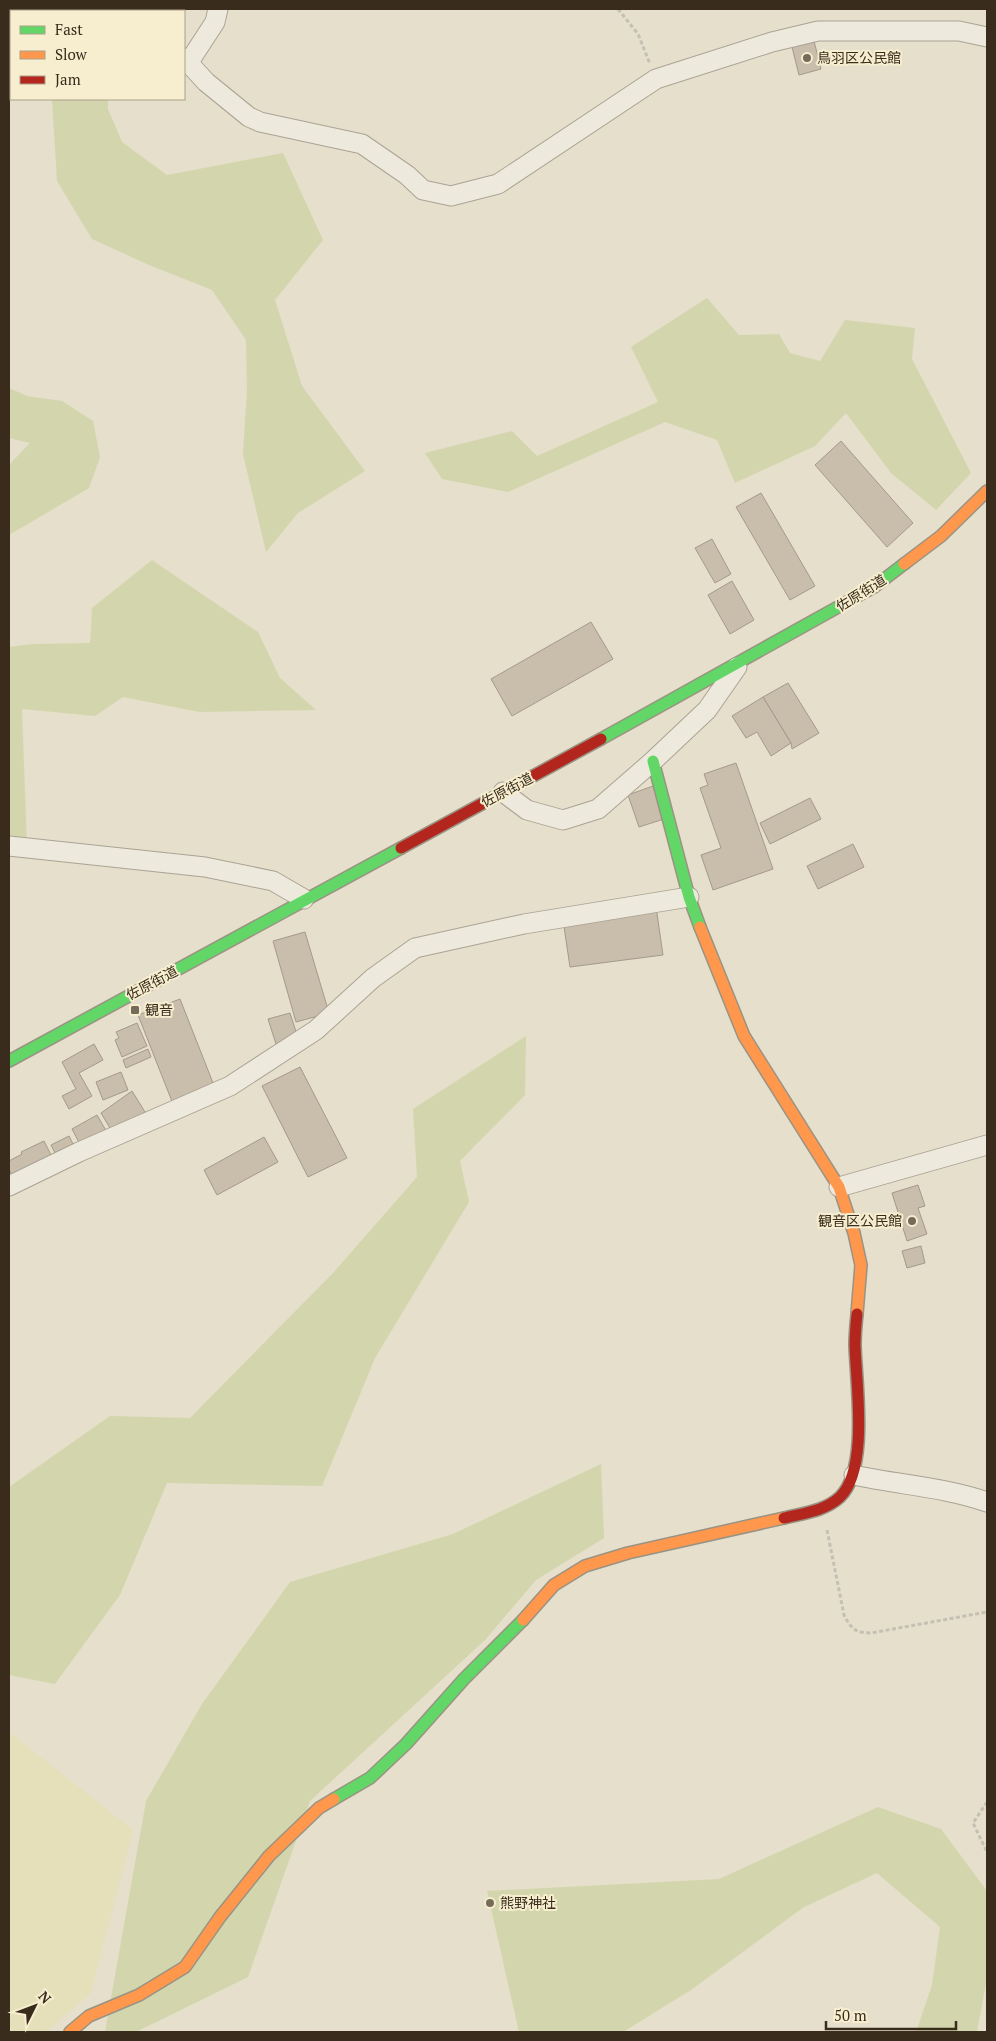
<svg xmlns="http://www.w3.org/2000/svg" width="996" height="2041" font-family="'PT Serif','Noto Sans JP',serif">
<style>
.farmland{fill:#e6e0ba}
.green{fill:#d3d6ad}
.building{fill:#c9bdac;stroke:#a59a8a}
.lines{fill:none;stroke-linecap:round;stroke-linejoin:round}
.street-casing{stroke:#aaa395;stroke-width:21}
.fast-casing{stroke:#9a9384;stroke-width:14}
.slow-casing{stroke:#9a9384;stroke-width:14}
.jam-casing{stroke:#9a9384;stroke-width:14}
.path{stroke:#c5c0b4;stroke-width:3;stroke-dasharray:4 2.5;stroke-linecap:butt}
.street{stroke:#ede9dd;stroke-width:19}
.fast{stroke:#63d668;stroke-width:11}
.slow{stroke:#ff974d;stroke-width:11}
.jam{stroke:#b3261e;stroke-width:11}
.poi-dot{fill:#756b59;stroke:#f7eed0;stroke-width:2}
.labels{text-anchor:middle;stroke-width:4;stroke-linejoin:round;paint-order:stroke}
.poi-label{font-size:14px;fill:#392c1c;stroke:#f7eed0;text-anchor:start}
.street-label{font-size:14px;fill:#392c1c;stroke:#f7eed0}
</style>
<rect width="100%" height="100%" fill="#e5dfcb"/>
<polygon class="farmland" points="9,1732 133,1830 91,1993 46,2032 9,2032"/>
<g class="green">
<polygon points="9,9 59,9 61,11 11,11 11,39 9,37"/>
<polygon points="52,99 108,99 108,109 122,142 167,175 283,153 323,240 275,300 302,386 365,471 298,513 266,552 243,454 247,391 246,340 212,290 149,265 92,239 57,181"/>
<polygon points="707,298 739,335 779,334 790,353 820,361 845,320 915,328 912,359 971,473 936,510 891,473 846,413 815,446 735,483 717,440 665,422 508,492 442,479 425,453 512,431 537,456 658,402 631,347"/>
<polygon points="9,388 27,396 62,401 93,421 100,457 89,488 9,535 9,465 30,443 9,438"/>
<polygon points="152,560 258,632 280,678 316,710 199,712 123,697 95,716 22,709 27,847 9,846 9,647 32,644 90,643 92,608"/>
<polygon points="526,1036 525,1095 460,1161 469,1202 375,1358 322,1486 167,1483 120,1595 55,1684 9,1675 9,1487 110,1416 190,1418 333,1273 417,1177 413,1109"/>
<polygon points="601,1464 604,1538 536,1580 485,1640 310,1801 248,1977 136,2032 105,2032 146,1801 202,1704 290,1582 453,1534"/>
<polygon points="878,1807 941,1829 987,1891 987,1978 977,2032 916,2032 932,1985 940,1927 877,1873 804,1907 691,1990 623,2032 519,2032 487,1891 719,1879"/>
</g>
<g class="building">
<polygon points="814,41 821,69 799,75 792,47"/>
<polygon points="841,441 913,523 887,547 815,465"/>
<polygon points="761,493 815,586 790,600 736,507"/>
<polygon points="712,539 731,574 715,583 695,548"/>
<polygon points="732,581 754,620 730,634 708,595"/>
<polygon points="591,622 613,659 512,716 491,679"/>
<polygon points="788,683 819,733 792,749 791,743 763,697"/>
<polygon points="763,697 791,743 771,756 757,732 746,738 732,716"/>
<polygon points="736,763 773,869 713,890 701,855 721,848 700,788 708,785 704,774"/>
<polygon points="653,786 664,819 639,827 628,795"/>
<polygon points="810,798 821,819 770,844 760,823"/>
<polygon points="853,844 864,867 818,889 807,866"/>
<polygon points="656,907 663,955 570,967 563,920"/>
<polygon points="305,932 329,1013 296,1022 273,941"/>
<polygon points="180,999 215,1088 173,1104 138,1015"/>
<polygon points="290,1013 298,1038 276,1044 268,1019"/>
<polygon points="137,1023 147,1046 122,1057 115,1040 119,1038 116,1032"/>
<polygon points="94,1044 103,1060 79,1073 92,1096 69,1109 62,1096 76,1089 62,1062"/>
<polygon points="148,1049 151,1057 126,1068 123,1060"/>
<polygon points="300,1067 347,1158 308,1177 262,1086"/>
<polygon points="121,1072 128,1090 103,1100 96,1082"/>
<polygon points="132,1091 145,1112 113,1133 101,1113"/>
<polygon points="97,1115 108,1134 82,1148 72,1129"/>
<polygon points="69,1136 76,1150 58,1159 51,1145"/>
<polygon points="264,1137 278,1162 217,1195 204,1170"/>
<polygon points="44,1141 54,1161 14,1180 9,1169 9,1161 22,1154 21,1152"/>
<polygon points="918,1185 925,1206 918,1208 927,1234 907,1241 892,1193"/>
<polygon points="921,1246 925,1263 907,1268 902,1251"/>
</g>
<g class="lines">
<g class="street-casing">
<g id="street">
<polyline points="96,9 99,11"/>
<polyline points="184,58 206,82 249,117 260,122 362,144 407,175 423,190 451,196 498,184 656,79 772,42 818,31 959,31 987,37"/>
<polyline points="189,62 215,22 218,9"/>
<polyline points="503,792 527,810 563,820 598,809 653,761 707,710 737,667"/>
<polyline points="9,846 205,867 273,881 304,899"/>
<polyline points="9,1186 79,1152 230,1086 316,1030 373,978 415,948 524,924 689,897"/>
<polyline points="839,1187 987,1145"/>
<path d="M854,1475C899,1485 944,1487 987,1502"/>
</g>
</g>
<g class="fast-casing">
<g id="fast">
<polyline points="601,739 874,587 904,564"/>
<polyline points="653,761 689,897 700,927"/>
<polyline points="9,1061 401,848"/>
<polyline points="334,1799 370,1778 406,1744 464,1679 523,1620"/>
</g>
</g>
<g class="slow-casing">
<g id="slow">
<polyline points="904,564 941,536 987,491"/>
<polyline points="700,927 744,1036 839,1187 854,1233 861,1265 857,1314"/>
<polyline points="523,1620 554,1585 585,1566 628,1553 784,1518"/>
<polyline points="70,2032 89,2016 139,1995 185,1967 220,1917 269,1856 319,1808 334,1799"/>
</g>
</g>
<g class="jam-casing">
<g id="jam">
<polyline points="401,848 601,739"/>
<path d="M784,1518C804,1513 825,1511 840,1497C869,1469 856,1383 855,1345C855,1335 856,1324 857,1314"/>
</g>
</g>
<g class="path">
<polyline points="618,9 638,34 650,64"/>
<path d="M827,1530L844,1615C851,1629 856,1633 871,1633L987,1612"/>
<polyline points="987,1802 973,1823 987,1852"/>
</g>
<use href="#street" class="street"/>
<use href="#fast" class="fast"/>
<use href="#slow" class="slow"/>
<use href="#jam" class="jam"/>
</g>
<g class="poi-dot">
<circle cx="807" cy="58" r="5"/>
<rect x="130" y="1005" width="10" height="10" rx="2.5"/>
<circle cx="912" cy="1221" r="5"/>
<circle cx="490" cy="1903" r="5"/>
</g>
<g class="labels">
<g class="poi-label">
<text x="817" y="63">鳥羽区公民館</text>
<text x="145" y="1015">観音</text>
<text x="902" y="1226" text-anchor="end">観音区公民館</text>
<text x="500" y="1908">熊野神社</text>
</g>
<g class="street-label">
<text transform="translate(861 593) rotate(-32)" y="5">佐原街道</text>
<text transform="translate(507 790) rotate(-28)" y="5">佐原街道</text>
<text transform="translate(152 983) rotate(-28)" y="5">佐原街道</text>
</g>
</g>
<rect width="996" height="2041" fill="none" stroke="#392c1c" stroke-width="20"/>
<rect x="10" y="10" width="175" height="90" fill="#f7eed0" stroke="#aba088"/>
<rect x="20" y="26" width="25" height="8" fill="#63d668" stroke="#aba088"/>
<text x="55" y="35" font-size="15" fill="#392c1c">Fast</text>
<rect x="20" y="51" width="25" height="8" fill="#ff974d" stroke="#aba088"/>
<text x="55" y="60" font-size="15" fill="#392c1c">Slow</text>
<rect x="20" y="76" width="25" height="8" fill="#b3261e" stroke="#aba088"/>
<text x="55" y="85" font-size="15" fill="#392c1c">Jam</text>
<g transform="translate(35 2006) rotate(48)" stroke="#f7eed0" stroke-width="4" paint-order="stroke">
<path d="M0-4L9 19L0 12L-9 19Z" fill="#392c1c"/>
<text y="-8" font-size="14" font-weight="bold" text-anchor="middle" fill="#392c1c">N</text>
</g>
<path d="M826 2021v8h130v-8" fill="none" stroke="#392c1c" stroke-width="2.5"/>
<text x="834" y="2021" font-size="15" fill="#392c1c" stroke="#f7eed0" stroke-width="4" paint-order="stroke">50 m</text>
</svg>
